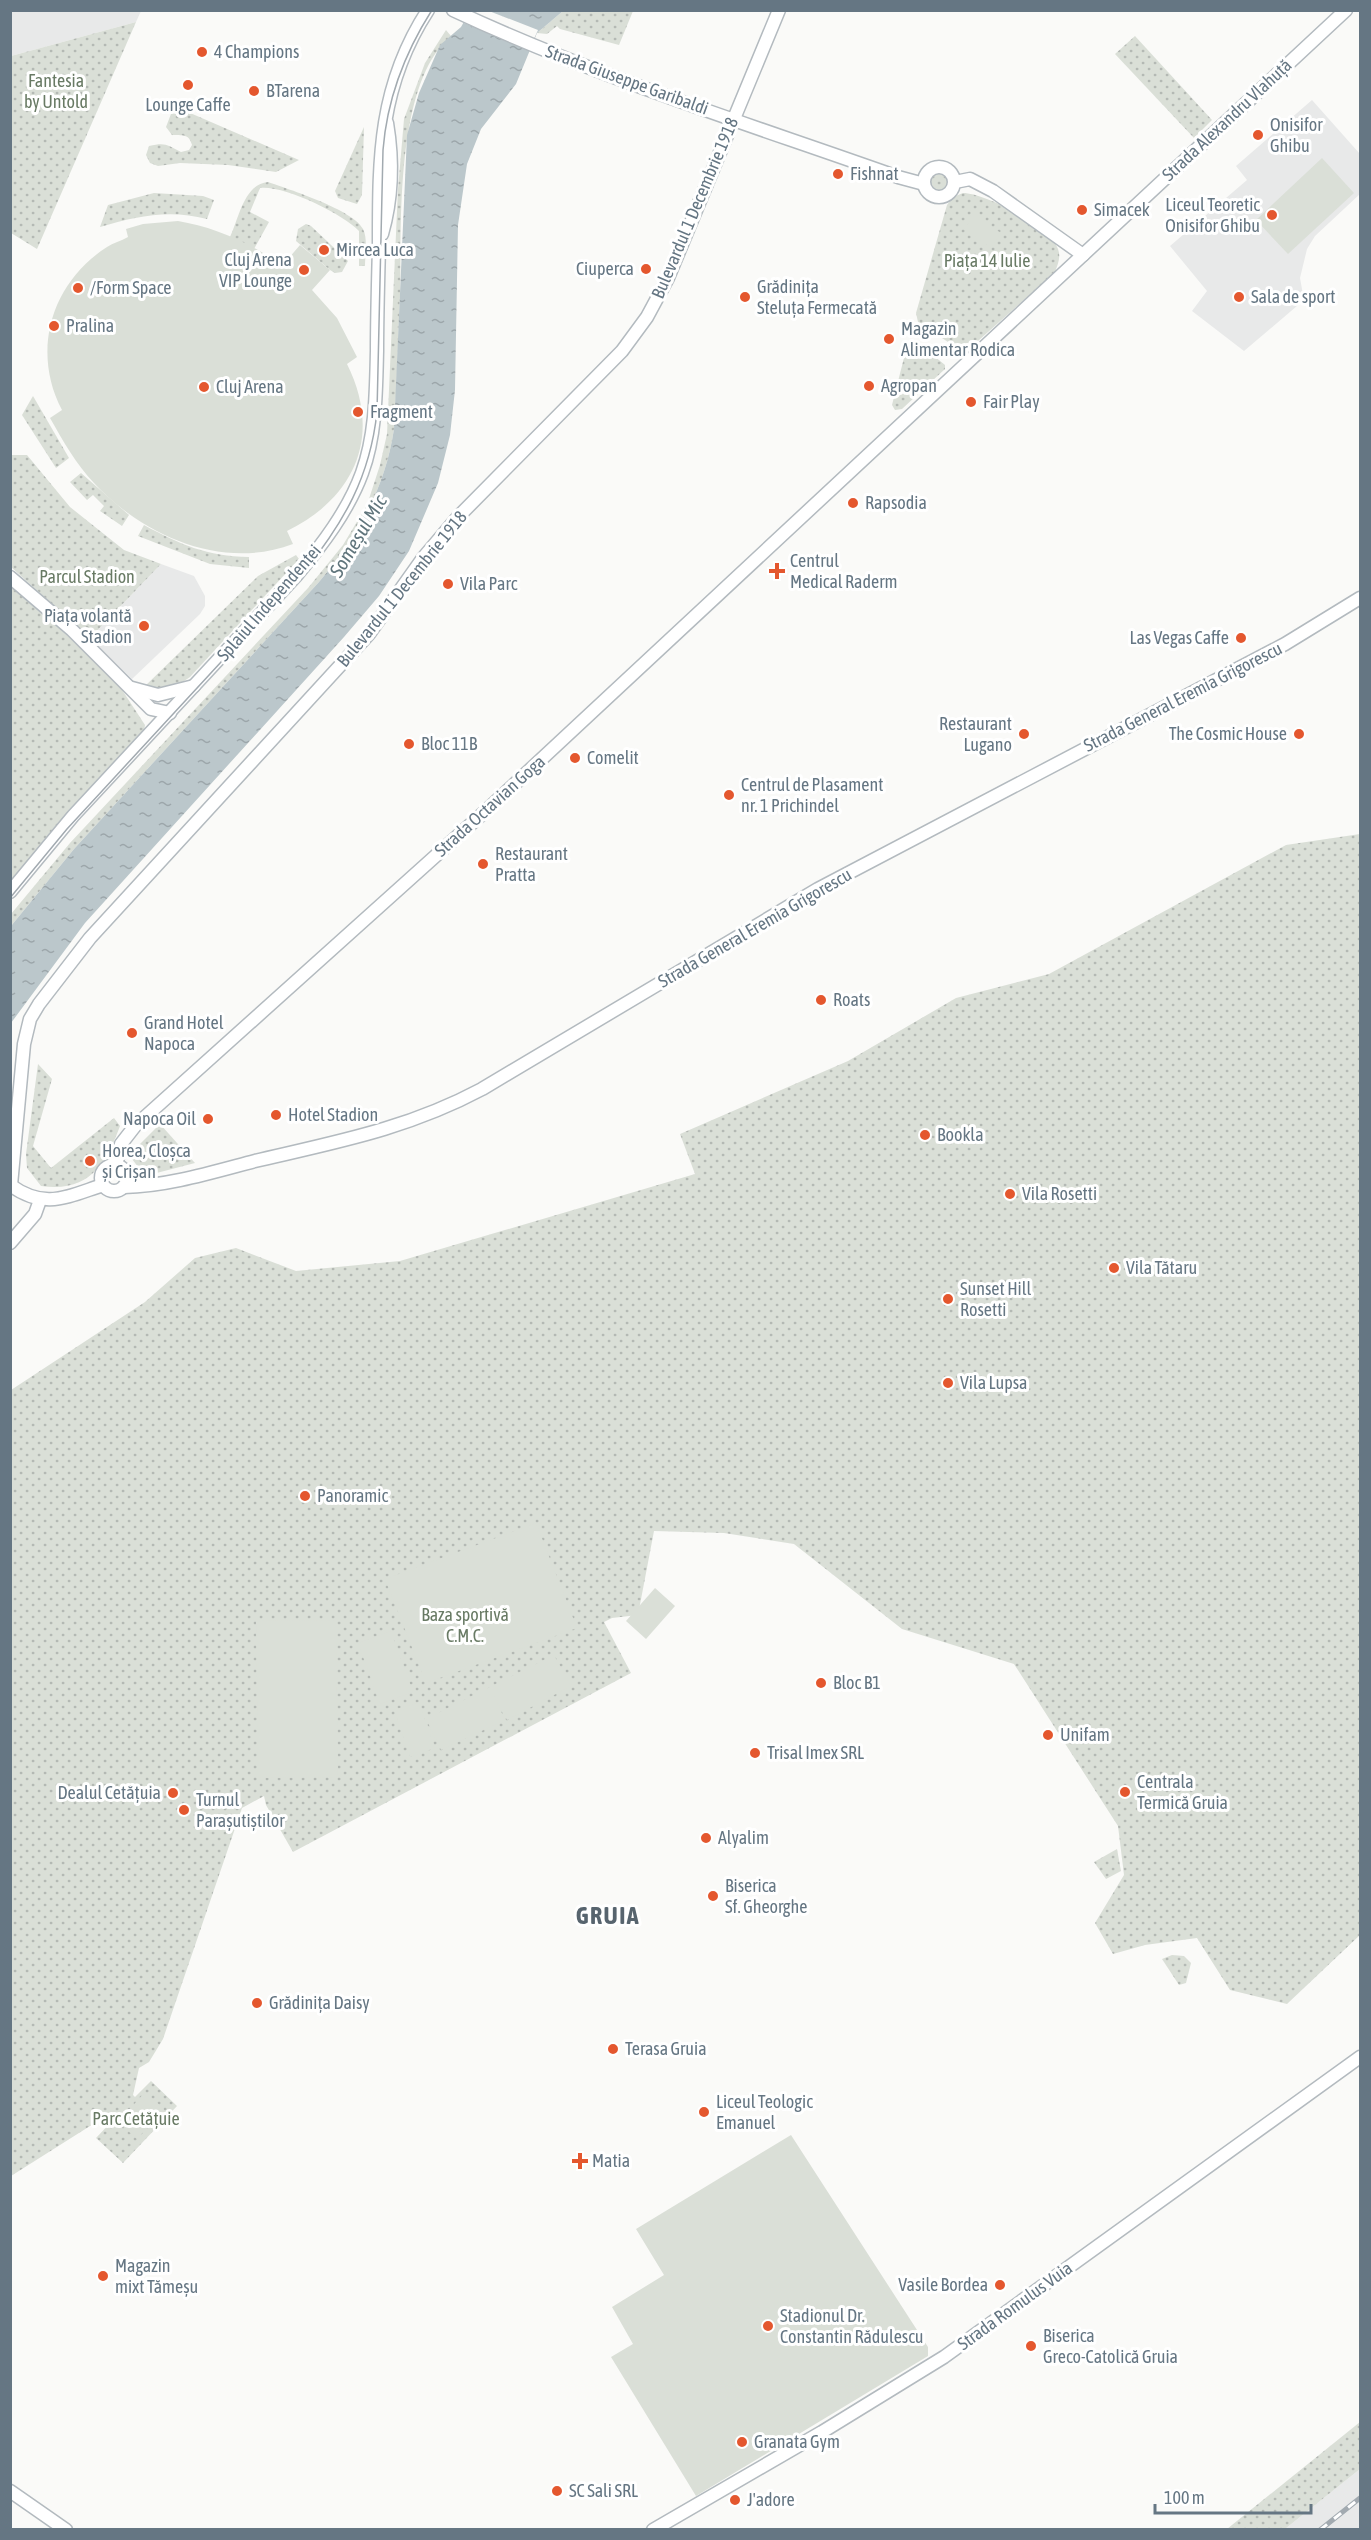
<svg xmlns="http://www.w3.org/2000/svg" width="1371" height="2540" font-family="'Asap Condensed',sans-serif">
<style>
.built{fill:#e8e9e9}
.grass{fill:url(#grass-dots)}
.pitch{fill:#dadfd7}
.water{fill:url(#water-ripples)}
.pier{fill:#fafaf8}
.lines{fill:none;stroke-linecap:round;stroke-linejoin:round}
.secondary-casing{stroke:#b3babf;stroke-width:15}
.secondary{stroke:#fff;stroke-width:12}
.tram{stroke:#a2aab0;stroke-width:1.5}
.rail-casing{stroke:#a2aab0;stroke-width:5}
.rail{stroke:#fff;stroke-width:3;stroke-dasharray:9;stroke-linecap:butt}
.poi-dot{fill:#e4572e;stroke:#fff;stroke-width:2}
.labels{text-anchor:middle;stroke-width:6;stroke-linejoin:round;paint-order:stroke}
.poi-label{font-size:18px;fill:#657683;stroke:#fff;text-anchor:start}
.street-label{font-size:18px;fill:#657683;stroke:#fff}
.park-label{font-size:18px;fill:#687a64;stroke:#fff}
.water-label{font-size:20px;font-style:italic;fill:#60757c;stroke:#fff}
.district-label{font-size:24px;font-weight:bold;letter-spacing:1.5px;fill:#57646e;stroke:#fff}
</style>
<defs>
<pattern id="grass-dots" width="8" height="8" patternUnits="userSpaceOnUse" patternTransform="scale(1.5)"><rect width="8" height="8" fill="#dadfd7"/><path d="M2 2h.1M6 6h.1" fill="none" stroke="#b4b9b4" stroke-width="1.8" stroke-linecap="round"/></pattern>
<pattern id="water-ripples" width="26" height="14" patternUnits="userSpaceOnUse" patternTransform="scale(1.5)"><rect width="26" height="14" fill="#bbc7cb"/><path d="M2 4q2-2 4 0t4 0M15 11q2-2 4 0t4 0" fill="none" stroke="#9ca6aa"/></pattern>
</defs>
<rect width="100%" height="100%" fill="#fafaf8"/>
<g class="built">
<polygon points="11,11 141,11 136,22 11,56"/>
<polygon points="1312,100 1360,154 1360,194 1315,236 1307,249 1300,278 1304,300 1244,351 1192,311 1207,291 1170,246 1247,180 1236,166"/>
<polygon points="161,564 194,576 205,596 205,606 200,614 132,679 90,638"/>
<polygon points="1360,2469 1360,2529 1285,2529"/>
</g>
<g class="grass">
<polygon points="563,11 633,11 619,45 560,29 557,26 547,34 537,33"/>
<polygon points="136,22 37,249 11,233 11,56"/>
<path d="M446,30L451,36C394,84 402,226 400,295C398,340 397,384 394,429C385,489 358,536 319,582L74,849L11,926V914L70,843L308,588L343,545L367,505L380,465L387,434L398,189L404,119L425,63Z"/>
<polygon points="1135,36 1212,120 1194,138 1115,54"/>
<path d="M174,106L299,160L276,172L228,165L180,163L158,166L150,163L146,155L149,146C166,142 167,145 181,152L189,150L192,145C189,133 182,136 172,135L166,127Z"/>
<polygon points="364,127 362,195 357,204 338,198 335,191"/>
<circle cx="939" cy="183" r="12"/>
<path d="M268,182C288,189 354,210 363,229C368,239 365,255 365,266H359V231C343,214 284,185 260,188L250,212L269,222L254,249L230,237C239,218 244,184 268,182Z"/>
<path d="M154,193L203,196L214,200L207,219C170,209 136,216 100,227L108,205Z"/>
<path d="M963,193C985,193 1051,227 1058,249C1061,257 1058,264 1055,272L969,349L963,352L918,322L916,313L947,205L953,197Z"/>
<polygon points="306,224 311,226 348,261 342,272 335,273 330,270 296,241 298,229"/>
<polygon points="912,341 917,342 945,365 945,369 902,409 895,410 892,405 907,346"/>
<polygon points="33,396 69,458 56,468 22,415"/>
<polygon points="11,455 27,455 70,507 124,550 161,564 90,638 11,567"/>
<polygon points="81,473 129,515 122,526 100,511 104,506 93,495 87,500 70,482"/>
<path d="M144,525C181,545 207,556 249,557V568L210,564L138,536Z"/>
<path d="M296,555L299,559L190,677C175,688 160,690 142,689L258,576Z"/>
<polygon points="11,586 113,676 145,725 144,731 11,880"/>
<polygon points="1360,834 1360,1935 1287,2004 1230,1990 1197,1938 1145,1945 1113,1954 1095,1923 1124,1875 1118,1826 1014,1664 902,1629 794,1544 724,1533 654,1531 638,1615 612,1618 604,1622 631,1673 293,1852 266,1805 264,1796 242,1808 163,2039 149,2062 139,2068 133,2095 135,2097 151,2081 177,2106 123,2163 96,2138 114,2119 109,2114 11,2176 11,1390 145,1302 195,1258 236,1248 296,1271 400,1261 695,1174 680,1134 848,1061 956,998 1049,974 1286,845"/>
<path d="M38,1064L52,1079L33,1146L51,1168L114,1118L120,1126C106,1164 89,1193 41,1186L27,1168L26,1154Z"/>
<polygon points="160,1124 195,1163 145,1176 132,1159 132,1152"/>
<polygon points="1117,1849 1121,1871 1106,1879 1094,1862"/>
<polygon points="1172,1955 1184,1956 1191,1963 1186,1983 1179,1985 1162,1959"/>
<polygon points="1360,2422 1360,2469 1285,2529 1227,2529"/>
</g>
<g class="pitch">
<polygon points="1322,158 1354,193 1288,254 1256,220"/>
<polygon points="974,215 1001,233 991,248 964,229"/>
<path d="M178,221C214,227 252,243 282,266L300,245L330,270L312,290L337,318L357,357L347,364C382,434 357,497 287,531L293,544C223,571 143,536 94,483C76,464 63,441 50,418L62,410C31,351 51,283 107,247C113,243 121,241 128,237L126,229L143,224Z"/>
<polygon points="536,1523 577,1628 426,1683 385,1579"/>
<polygon points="655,1588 675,1606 646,1639 626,1621"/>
<polygon points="336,1620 338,1777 258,1778 256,1621"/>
<polygon points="391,1631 413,1692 380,1704 358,1643"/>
<polygon points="554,1655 571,1686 507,1720 494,1696 505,1720 441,1750 426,1719"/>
<polygon points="419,1702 435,1748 410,1757 394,1710"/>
<polygon points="145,2092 164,2109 137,2139 118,2122"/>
<polygon points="791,2135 928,2347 928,2356 696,2496 611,2357 633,2344 612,2307 664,2275 636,2229"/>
</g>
<path class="water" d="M470,11H563L537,33L516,84L481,129L467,164L458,225L455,390L450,435L438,483L409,551L379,596L344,637L85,923L11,1023V926L74,849L319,582C358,536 385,489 394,429L407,135L419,93L440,45L461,27Z"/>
<polygon class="pier" points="470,11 489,11 538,30 529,50 464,23"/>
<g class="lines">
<g class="secondary-casing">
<g id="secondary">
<path d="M453,10C596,77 749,124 898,177L924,184"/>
<circle cx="939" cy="182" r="15"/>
<polyline points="955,182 970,179 993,191 1083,255"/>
<path d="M382,234C392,199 393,159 387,123"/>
<polyline points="10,577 72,630 151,709 170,713"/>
<polyline points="132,688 158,695 194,686"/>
<path d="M10,892L73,816L296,576C322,545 348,511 362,473C376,435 376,392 377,351C377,317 378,282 379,247C379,159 378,87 428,10"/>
<circle cx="114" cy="1178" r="13"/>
<polyline points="116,1166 121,1144 135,1126 490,807 1346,10"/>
<path d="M10,1185C45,1210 66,1197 103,1185"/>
<polyline points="11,1185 24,1044 30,1019 39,1004 90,938 369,634 423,558 457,518 622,351 647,317 668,278 779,10"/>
<path d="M124,1187C168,1186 213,1172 255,1161C336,1142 407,1129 482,1089L818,889L1285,644L1360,598"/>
<polyline points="10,1243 35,1214 40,1200"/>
<polyline points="10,2491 66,2530"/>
<polyline points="653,2530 822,2432 944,2357 1360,2057"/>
</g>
</g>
<use href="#secondary" class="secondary"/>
<path class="tram" d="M10,898L67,829L304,572C344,522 370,477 377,412L383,150C387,99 404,54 432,10"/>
<g class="rail-casing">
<polyline id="rail" points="1320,2530 1360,2498"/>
</g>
<use href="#rail" class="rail"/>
</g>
<g class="poi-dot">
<circle cx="202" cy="52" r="6"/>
<circle cx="188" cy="85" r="6"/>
<circle cx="254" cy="91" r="6"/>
<circle cx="1258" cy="135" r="6"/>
<circle cx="838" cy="174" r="6"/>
<circle cx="1082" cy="210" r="6"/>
<circle cx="1272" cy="215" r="6"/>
<circle cx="324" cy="250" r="6"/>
<circle cx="646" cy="269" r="6"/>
<circle cx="304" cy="270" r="6"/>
<circle cx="78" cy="288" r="6"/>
<circle cx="745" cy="297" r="6"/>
<circle cx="1239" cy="297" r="6"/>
<circle cx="54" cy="326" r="6"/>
<circle cx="889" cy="339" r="6"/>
<circle cx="869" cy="386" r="6"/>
<circle cx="204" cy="387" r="6"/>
<circle cx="971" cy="402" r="6"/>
<circle cx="358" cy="412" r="6"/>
<circle cx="853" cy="503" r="6"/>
<path d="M774 562h6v6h6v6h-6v6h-6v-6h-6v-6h6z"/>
<circle cx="448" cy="584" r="6"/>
<circle cx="144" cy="626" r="6"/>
<circle cx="1241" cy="638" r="6"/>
<circle cx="1024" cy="734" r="6"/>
<circle cx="1299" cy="734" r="6"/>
<circle cx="409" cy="744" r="6"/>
<circle cx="575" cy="758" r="6"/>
<circle cx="729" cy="795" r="6"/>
<circle cx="483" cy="864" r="6"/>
<circle cx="821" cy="1000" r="6"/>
<circle cx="132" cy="1033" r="6"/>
<circle cx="276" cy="1115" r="6"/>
<circle cx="208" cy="1119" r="6"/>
<circle cx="925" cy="1135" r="6"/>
<circle cx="90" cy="1161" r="6"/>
<circle cx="1010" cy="1194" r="6"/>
<circle cx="1114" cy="1268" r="6"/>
<circle cx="948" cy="1299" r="6"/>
<circle cx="948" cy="1383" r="6"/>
<circle cx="305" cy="1496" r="6"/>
<circle cx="821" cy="1683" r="6"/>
<circle cx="1048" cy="1735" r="6"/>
<circle cx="755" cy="1753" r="6"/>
<circle cx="1125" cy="1792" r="6"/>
<circle cx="173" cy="1793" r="6"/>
<circle cx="184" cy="1810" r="6"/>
<circle cx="706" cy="1838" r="6"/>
<circle cx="713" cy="1896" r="6"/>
<circle cx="257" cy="2003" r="6"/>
<circle cx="613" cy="2049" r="6"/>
<circle cx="704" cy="2112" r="6"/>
<path d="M577 2152h6v6h6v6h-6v6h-6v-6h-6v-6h6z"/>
<circle cx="103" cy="2276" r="6"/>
<circle cx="1000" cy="2285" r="6"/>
<circle cx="768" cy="2326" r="6"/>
<circle cx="1031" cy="2346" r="6"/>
<circle cx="742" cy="2442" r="6"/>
<circle cx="557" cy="2491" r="6"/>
<circle cx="735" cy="2500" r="6"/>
</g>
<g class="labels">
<g class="poi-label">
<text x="214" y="58">4 Champions</text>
<text x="266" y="97">BTarena</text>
<text x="188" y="111" text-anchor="middle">Lounge Caffe</text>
<text x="1270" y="131">Onisifor<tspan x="1270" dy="21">Ghibu</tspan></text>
<text x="850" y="180">Fishnat</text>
<text x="1260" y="211" text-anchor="end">Liceul Teoretic<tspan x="1260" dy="21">Onisifor Ghibu</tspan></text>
<text x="1094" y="216">Simacek</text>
<text x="336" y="256">Mircea Luca</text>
<text x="292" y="266" text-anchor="end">Cluj Arena<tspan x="292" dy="21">VIP Lounge</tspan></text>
<text x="634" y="275" text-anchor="end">Ciuperca</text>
<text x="757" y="293">Grădinița<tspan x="757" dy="21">Steluța Fermecată</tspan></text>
<text x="90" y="294">/Form Space</text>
<text x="1251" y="303">Sala de sport</text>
<text x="66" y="332">Pralina</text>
<text x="901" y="335">Magazin<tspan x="901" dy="21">Alimentar Rodica</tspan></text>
<text x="881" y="392">Agropan</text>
<text x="216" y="393">Cluj Arena</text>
<text x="983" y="408">Fair Play</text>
<text x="370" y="418">Fragment</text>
<text x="865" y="509">Rapsodia</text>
<text x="790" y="567">Centrul<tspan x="790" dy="21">Medical Raderm</tspan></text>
<text x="460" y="590">Vila Parc</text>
<text x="132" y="622" text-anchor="end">Piața volantă<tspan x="132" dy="21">Stadion</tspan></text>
<text x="1229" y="644" text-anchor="end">Las Vegas Caffe</text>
<text x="1012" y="730" text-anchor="end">Restaurant<tspan x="1012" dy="21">Lugano</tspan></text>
<text x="1287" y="740" text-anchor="end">The Cosmic House</text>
<text x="421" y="750">Bloc 11B</text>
<text x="587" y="764">Comelit</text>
<text x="741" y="791">Centrul de Plasament<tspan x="741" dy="21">nr. 1 Prichindel</tspan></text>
<text x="495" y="860">Restaurant<tspan x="495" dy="21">Pratta</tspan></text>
<text x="833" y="1006">Roats</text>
<text x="144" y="1029">Grand Hotel<tspan x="144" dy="21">Napoca</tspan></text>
<text x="288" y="1121">Hotel Stadion</text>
<text x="196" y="1125" text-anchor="end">Napoca Oil</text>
<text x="937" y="1141">Bookla</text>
<text x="102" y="1157">Horea, Cloșca<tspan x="102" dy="21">și Crișan</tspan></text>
<text x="1022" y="1200">Vila Rosetti</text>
<text x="1126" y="1274">Vila Tătaru</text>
<text x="960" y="1295">Sunset Hill<tspan x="960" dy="21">Rosetti</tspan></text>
<text x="960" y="1389">Vila Lupsa</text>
<text x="317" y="1502">Panoramic</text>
<text x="833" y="1689">Bloc B1</text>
<text x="1060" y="1741">Unifam</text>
<text x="767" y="1759">Trisal Imex SRL</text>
<text x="1137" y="1788">Centrala<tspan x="1137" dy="21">Termică Gruia</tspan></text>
<text x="161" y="1799" text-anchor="end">Dealul Cetățuia</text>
<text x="196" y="1806">Turnul<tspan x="196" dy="21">Parașutiștilor</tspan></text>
<text x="718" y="1844">Alyalim</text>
<text x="725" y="1892">Biserica<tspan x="725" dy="21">Sf. Gheorghe</tspan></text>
<text x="269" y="2009">Grădinița Daisy</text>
<text x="625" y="2055">Terasa Gruia</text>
<text x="716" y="2108">Liceul Teologic<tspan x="716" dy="21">Emanuel</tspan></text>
<text x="592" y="2167">Matia</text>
<text x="115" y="2272">Magazin<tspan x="115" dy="21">mixt Tămeșu</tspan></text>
<text x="988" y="2291" text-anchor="end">Vasile Bordea</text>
<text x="780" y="2322">Stadionul Dr.<tspan x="780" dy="21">Constantin Rădulescu</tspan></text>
<text x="1043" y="2342">Biserica<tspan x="1043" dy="21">Greco-Catolică Gruia</tspan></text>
<text x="754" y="2448">Granata Gym</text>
<text x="569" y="2497">SC Sali SRL</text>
<text x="747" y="2506">J'adore</text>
</g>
<g class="street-label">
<text transform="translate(627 80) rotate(20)" y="6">Strada Giuseppe Garibaldi</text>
<text transform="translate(1227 120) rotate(-43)" y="6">Strada Alexandru Vlahuță</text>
<text transform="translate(695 208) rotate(-67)" y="6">Bulevardul 1 Decembrie 1918</text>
<text transform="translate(402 589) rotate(-51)" y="6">Bulevardul 1 Decembrie 1918</text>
<text transform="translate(269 603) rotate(-49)" y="6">Splaiul Independenței</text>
<text transform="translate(1183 697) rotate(-27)" y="6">Strada General Eremia Grigorescu</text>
<text transform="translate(490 806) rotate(-42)" y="6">Strada Octavian Goga</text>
<text transform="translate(755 928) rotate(-30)" y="6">Strada General Eremia Grigorescu</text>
<text transform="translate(1015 2306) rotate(-36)" y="6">Strada Romulus Vuia</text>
</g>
<g class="park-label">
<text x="56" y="87">Fantesia<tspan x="56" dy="21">by Untold</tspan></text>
<text x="987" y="267">Piața 14 Iulie</text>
<text x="87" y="583">Parcul Stadion</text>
<text x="465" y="1621">Baza sportivă<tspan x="465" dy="21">C.M.C.</tspan></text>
<text x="136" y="2125">Parc Cetățuie</text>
</g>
<g class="water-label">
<text transform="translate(358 536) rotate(-59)" y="7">Someșul Mic</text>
</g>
<g class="district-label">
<text x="608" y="1924">GRUIA</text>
</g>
</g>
<rect width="1371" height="2540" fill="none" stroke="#657683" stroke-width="24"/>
<path d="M1155 2504v9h156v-9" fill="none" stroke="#657683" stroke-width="3"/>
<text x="1164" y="2504" font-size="18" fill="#657683" stroke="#ffffff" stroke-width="4.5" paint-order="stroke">100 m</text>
</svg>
